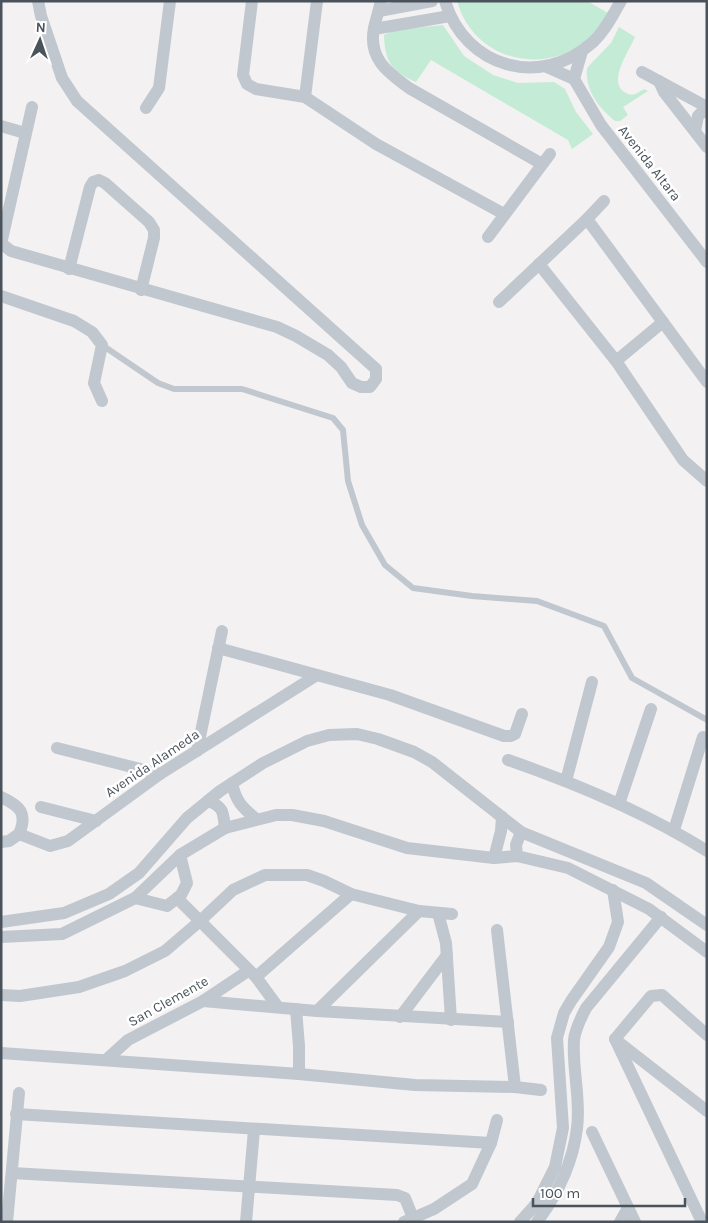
<svg xmlns="http://www.w3.org/2000/svg" width="708" height="1223" font-family="Karla,sans-serif">
<style>
.green{fill:#c4ebd5}
.lines{fill:none;stroke-linecap:round;stroke-linejoin:round}
.lane{stroke:#c0c7ce;stroke-width:6}
.street{stroke:#c0c7ce;stroke-width:12}
.labels{text-anchor:middle;stroke-width:5;stroke-linejoin:round;paint-order:stroke}
.street-label{font-size:14px;fill:#4a535c;stroke:#fff}
</style>
<rect width="100%" height="100%" fill="#f3f1f1"/>
<g class="green">
<path d="M457,1H587L608,13C601,24 595,35 584,43C538,76 473,58 457,1Z"/>
<path d="M443,25L464,56L493,75L518,83L554,82L565,89L576,112L593,134L572,149L568,140L431,60L416,82C391,71 385,62 384,35L395,30Z"/>
<path d="M619,27L635,37C629,51 606,83 626,93C632,97 638,93 644,89L648,91L623,107L628,115L620,121H615C598,107 585,90 587,68L611,43Z"/>
</g>
<g class="lines">
<polyline class="lane" points="102,345 158,383 174,389 242,389 333,418 343,430 348,481 362,525 385,565 413,588 472,596 537,601 604,626 632,678 707,720"/>
<g class="street">
<polyline points="252,1 243,75 247,84 256,89 305,97 376,144 504,214"/>
<path d="M381,1C379,10 376,19 374,28C368,58 387,72 409,88L542,164"/>
<path d="M445,1C465,68 541,89 593,42C605,31 612,16 621,1"/>
<polyline points="379,11 432,1"/>
<polyline points="374,29 450,16"/>
<polyline points="547,67 574,79 601,125 707,262"/>
<polyline points="642,72 707,107"/>
<polyline points="574,79 582,51"/>
<polyline points="659,81 664,92 707,147"/>
<polyline points="305,97 317,1"/>
<polyline points="146,108 159,88 170,1"/>
<polyline points="1,126 25,133"/>
<polyline points="695,131 698,116 702,112 707,112"/>
<polyline points="587,219 707,382"/>
<polyline points="488,237 550,154"/>
<polyline points="1,244 32,107"/>
<polyline points="2,244 11,251 277,327 296,336 328,355 341,367 352,383 361,387 370,387 376,379 376,369 77,101 62,78 41,16 38,1"/>
<polyline points="539,264 616,361 683,460 707,481"/>
<polyline points="69,269 90,187 93,182 99,180 105,183 149,222 154,230 154,238 141,290"/>
<polyline points="1,296 74,321 92,332 102,345 94,383 102,401"/>
<polyline points="499,302 587,219 604,201"/>
<polyline points="616,361 663,322"/>
<polyline points="218,648 390,695 504,736 511,736 515,734 522,714"/>
<polyline points="57,748 160,774"/>
<polyline points="197,751 222,631"/>
<path d="M508,760C577,784 645,812 707,851"/>
<polyline points="566,781 592,682"/>
<path d="M232,783C236,802 242,807 256,819"/>
<path d="M1,797C20,806 28,813 19,834"/>
<path d="M208,801C224,807 223,812 225,828"/>
<polyline points="619,804 651,709"/>
<polyline points="41,807 96,821"/>
<polyline points="674,830 703,737"/>
<polyline points="19,834 50,846 68,841 160,774 317,675"/>
<polyline points="1,842 9,841 19,834"/>
<polyline points="517,856 516,845 521,832"/>
<polyline points="494,858 501,831 502,817"/>
<polyline points="135,898 167,906 181,895 187,883 180,855"/>
<polyline points="177,898 256,977 278,1007"/>
<polyline points="438,913 446,943 451,1020"/>
<polyline points="1,922 64,913 109,894 139,873 187,818 220,791 263,763 307,741 329,735 357,734 378,739 414,752 432,762 521,832 646,883 707,925"/>
<polyline points="1,937 62,934 135,898 180,855 225,828 276,815 292,815 324,821 407,848 494,858 517,856 568,868 649,909 707,952"/>
<polyline points="256,977 351,894"/>
<polyline points="1,995 20,996 79,987 125,971 165,951 200,921 233,890 265,875 307,875 324,881 351,894 419,911 452,914"/>
<polyline points="203,1001 317,1011 508,1022"/>
<polyline points="296,1009 299,1046 299,1074"/>
<polyline points="317,1011 419,911"/>
<polyline points="400,1017 447,955"/>
<polyline points="615,1039 702,1222"/>
<polyline points="615,1039 651,996 662,995 707,1035"/>
<polyline points="617,1041 707,1111"/>
<polyline points="1,1053 299,1074 415,1085 515,1087 497,930"/>
<polyline points="106,1060 128,1040 203,1001 248,971"/>
<polyline points="515,1087 541,1090"/>
<polyline points="16,1114 491,1143"/>
<polyline points="592,1132 635,1222"/>
<polyline points="12,1173 397,1195 405,1198 413,1218"/>
<polyline points="7,1222 19,1093"/>
<polyline points="246,1222 254,1130"/>
<polyline points="404,1222 434,1209 472,1184 491,1143 497,1120"/>
<polyline points="520,1222 537,1203 555,1167 563,1128 557,1038 564,1013 571,1001 609,947 618,922 613,890"/>
<path d="M537,1222C557,1195 573,1162 577,1128C581,1099 572,1069 574,1040C575,1029 581,1018 586,1008L661,917"/>
<polyline points="620,1222 628,1208"/>
</g>
</g>
<g class="labels">
<g class="street-label">
<text transform="translate(650 163) rotate(52)" y="5">Avenida Altara</text>
<text transform="translate(152 763) rotate(-34)" y="5">Avenida Alameda</text>
<text transform="translate(168 1001) rotate(-29)" y="5">San Clemente</text>
</g>
</g>
<rect width="708" height="1223" fill="none" stroke="#4a535c" stroke-width="5"/>
<g transform="translate(40 40) rotate(3)" stroke="#ffffff" stroke-width="4" paint-order="stroke">
<path d="M0-4L9 19L0 12L-9 19Z" fill="#4a535c"/>
<text y="-8" font-size="14" font-weight="bold" text-anchor="middle" fill="#4a535c">N</text>
</g>
<path d="M533 1198v8h152v-8" fill="none" stroke="#4a535c" stroke-width="2.5"/>
<text x="540" y="1198" font-size="15" fill="#4a535c" stroke="#ffffff" stroke-width="4" paint-order="stroke">100 m</text>
</svg>
